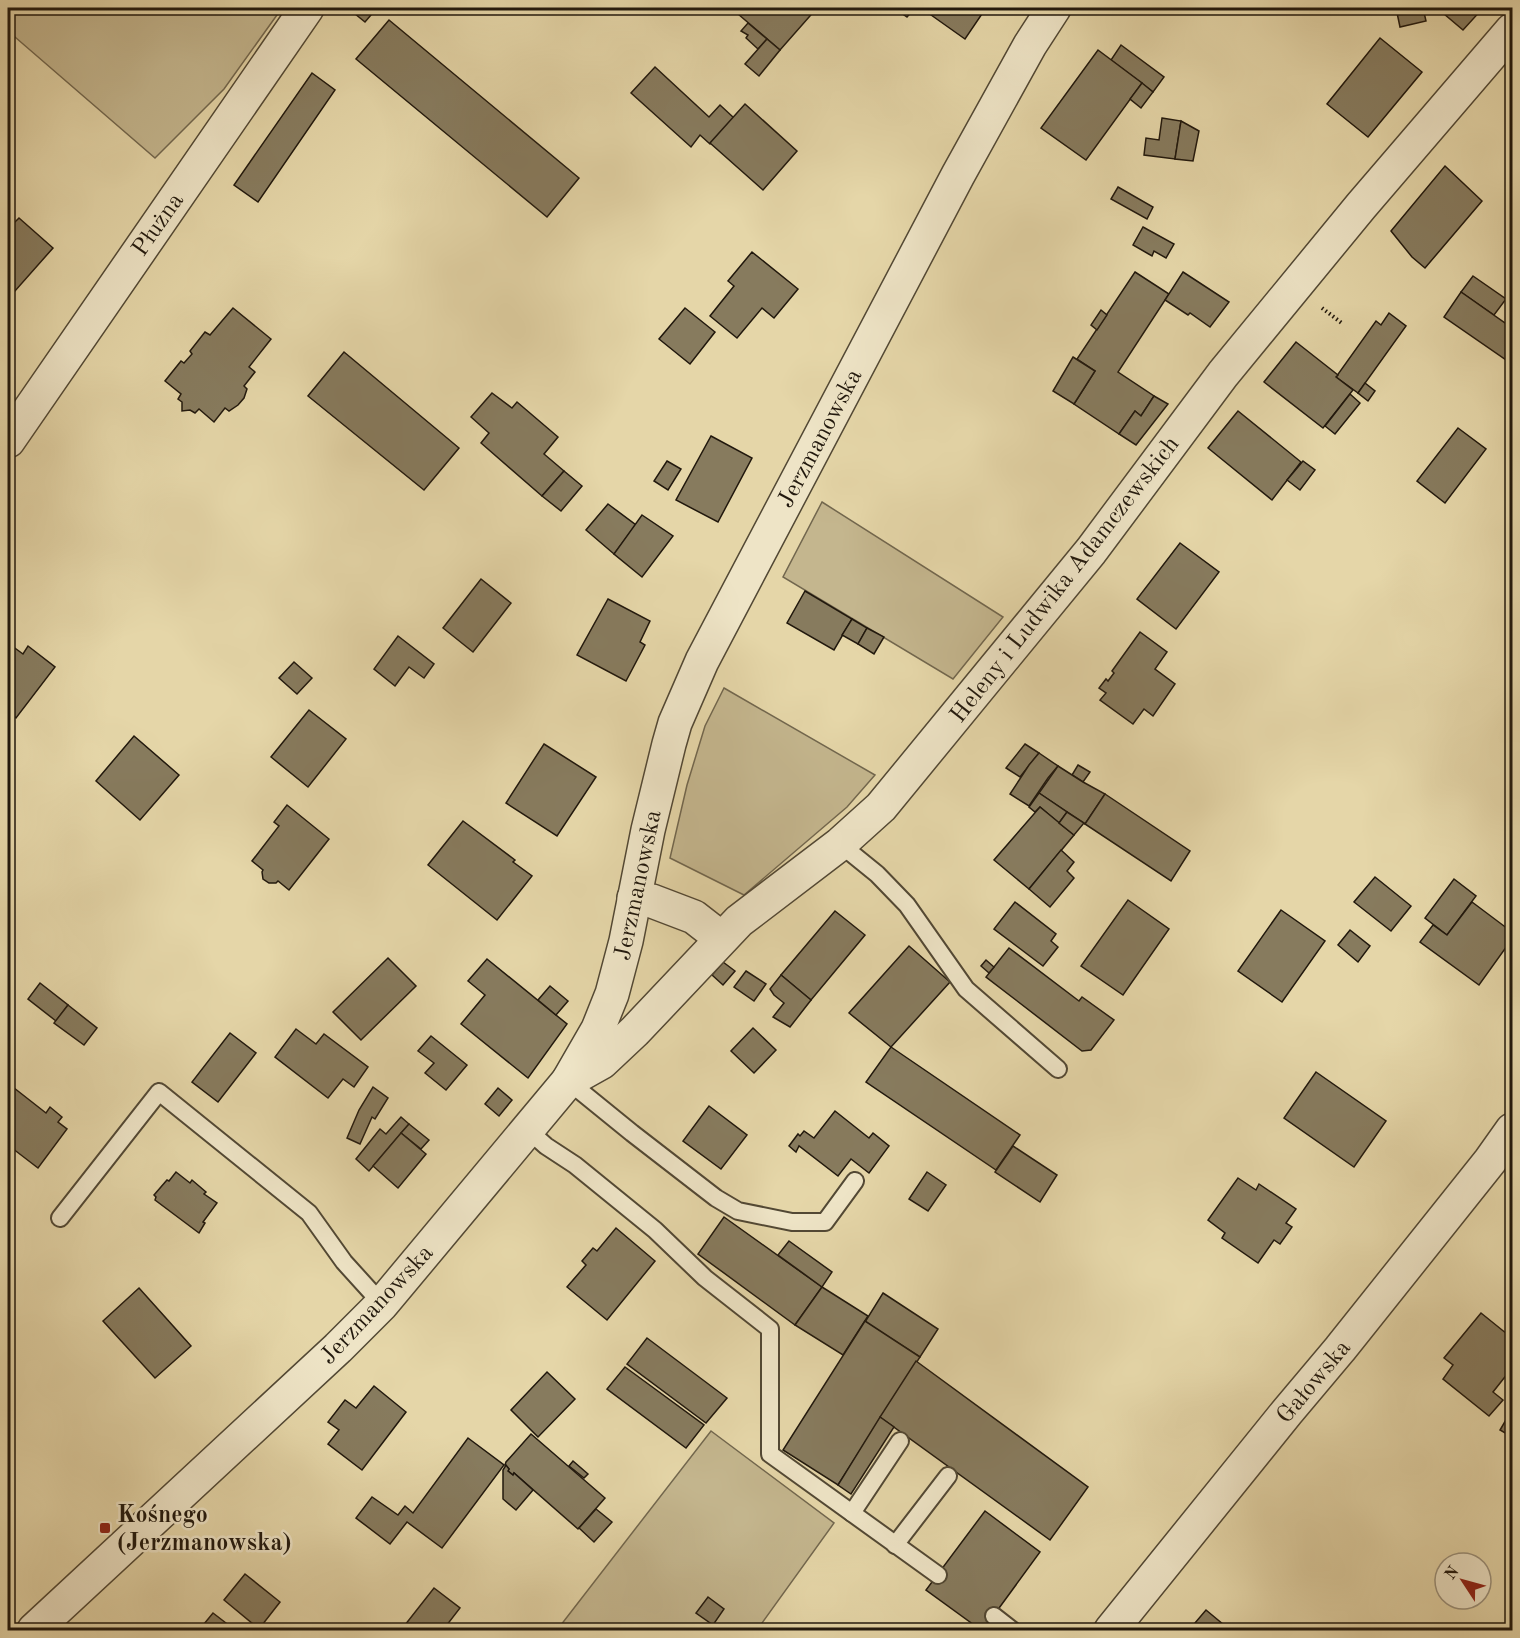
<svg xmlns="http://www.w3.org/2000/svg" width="1520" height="1638" font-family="'Old Standard TT',serif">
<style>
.green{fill:#c4b68e;stroke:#72674e;stroke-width:1.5}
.building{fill:#877b5e;stroke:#21180d;stroke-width:1.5}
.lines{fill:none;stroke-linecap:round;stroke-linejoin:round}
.service-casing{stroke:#524834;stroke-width:20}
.minor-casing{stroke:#524834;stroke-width:36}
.tertiary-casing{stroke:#524834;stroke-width:36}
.path{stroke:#21180d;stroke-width:4;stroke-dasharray:1.5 3;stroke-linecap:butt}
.service{stroke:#eee4c6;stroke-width:16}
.minor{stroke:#eee4c6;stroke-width:33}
.tertiary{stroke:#eee4c6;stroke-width:33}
.poi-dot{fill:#8f2418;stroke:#eee4c6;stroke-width:2}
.labels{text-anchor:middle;stroke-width:5;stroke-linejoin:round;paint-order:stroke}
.street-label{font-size:24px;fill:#21180d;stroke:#eee4c6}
.poi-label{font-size:24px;font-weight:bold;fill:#21180d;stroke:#eee4c6;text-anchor:start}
</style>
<rect width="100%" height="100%" fill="#e5d6a8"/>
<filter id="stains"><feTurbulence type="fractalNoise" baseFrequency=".00333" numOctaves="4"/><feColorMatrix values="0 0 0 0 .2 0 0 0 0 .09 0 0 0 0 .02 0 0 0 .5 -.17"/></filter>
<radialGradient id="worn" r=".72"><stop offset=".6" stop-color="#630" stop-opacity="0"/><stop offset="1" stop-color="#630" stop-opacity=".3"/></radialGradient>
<g class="green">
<polygon points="8,8 282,8 224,89 155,158 8,31"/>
<polygon points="822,502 1003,617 953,679 783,577"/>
<polygon points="724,688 875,775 847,807 744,895 670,858 687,785 705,726"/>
<polygon points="711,1431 834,1523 757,1630 557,1630"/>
</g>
<g class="building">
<polygon points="350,8 377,8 365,22 349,9"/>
<polygon points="743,8 817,8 780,50 738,14"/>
<polygon points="894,8 915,8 907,17"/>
<polygon points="926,8 986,8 965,39 924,10"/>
<polygon points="1396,8 1423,8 1426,21 1400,27"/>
<polygon points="1437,8 1486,8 1484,9 1483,8 1463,30"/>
<polygon points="389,20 579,178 547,217 356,59"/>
<polygon points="748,23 767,39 758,49 746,38 748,35 741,31"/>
<polygon points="1380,38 1422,72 1368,137 1327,104"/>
<polygon points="767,39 780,50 759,76 745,64"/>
<polygon points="1121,45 1164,77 1153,92 1111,60"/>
<polygon points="1098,50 1142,83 1086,160 1041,128"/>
<polygon points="655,67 709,117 720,105 734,118 710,144 700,135 691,147 631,93"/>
<polygon points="312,73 335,90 258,202 234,185"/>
<polygon points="1142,83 1153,92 1141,108 1130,99"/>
<polygon points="745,104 797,151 763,190 710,143"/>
<polygon points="1162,118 1181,121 1175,159 1144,155 1146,138 1159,140"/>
<polygon points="1181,121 1199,131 1193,161 1175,159"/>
<polygon points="1445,166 1482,201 1425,268 1412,257 1391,231"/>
<polygon points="1118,187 1153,207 1147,219 1111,199"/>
<polygon points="19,218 53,248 15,291 8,284 8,220 12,225"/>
<polygon points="1143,227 1174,244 1166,258 1154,251 1152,256 1133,245"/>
<polygon points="752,252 798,289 774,318 762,308 737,338 710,316 734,286 728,281"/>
<polygon points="1135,272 1169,294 1118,372 1154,396 1141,416 1135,411 1119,434 1074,404 1095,371 1077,359"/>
<polygon points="1183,272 1229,302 1210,327 1190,313 1188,315 1165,300"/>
<polygon points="1473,276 1506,299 1494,315 1461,292"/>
<polygon points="1461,292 1512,328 1512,364 1444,317"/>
<polygon points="233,308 271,339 249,367 255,372 244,386 247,389 244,398 238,405 229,411 225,408 214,422 199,409 195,413 190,410 182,411 182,402 178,399 181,394 165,381 181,361 184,363 192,354 190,351 205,332 210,335"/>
<polygon points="685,308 715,332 690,364 659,339"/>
<polygon points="1101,310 1107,315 1097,330 1091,325"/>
<polygon points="1389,313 1406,326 1358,393 1336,377 1376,321 1381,325"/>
<polygon points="1296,342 1338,375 1336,377 1353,390 1323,428 1264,382"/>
<polygon points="344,352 459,448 424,490 308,396"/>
<polygon points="1073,357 1095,371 1074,404 1053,391"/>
<polygon points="1365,383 1375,391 1368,401 1358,393"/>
<polygon points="492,393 512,408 517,402 558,437 544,454 564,471 542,496 481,443 489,433 471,417"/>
<polygon points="1350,394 1360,403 1335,434 1325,426"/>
<polygon points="1154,396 1168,404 1136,445 1119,434 1135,411 1141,416"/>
<polygon points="1238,411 1301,462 1272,500 1208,448"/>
<polygon points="1458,428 1486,449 1445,503 1417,481"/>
<polygon points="711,436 752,458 718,522 676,500"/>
<polygon points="667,461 681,469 668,490 654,481"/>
<polygon points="1303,461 1315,470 1300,490 1287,480"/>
<polygon points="564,471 582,486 561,511 542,496"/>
<polygon points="608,504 636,525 614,554 586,530"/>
<polygon points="642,515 673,536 642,577 614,554"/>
<polygon points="1180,543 1219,572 1176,629 1137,599"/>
<polygon points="481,579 511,603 473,652 443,628"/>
<polygon points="805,591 852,619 834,650 787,623"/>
<polygon points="608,599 650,621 640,642 645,645 626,681 577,655"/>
<polygon points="852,619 867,628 858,644 842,635"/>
<polygon points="867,628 884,637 874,654 858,644"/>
<polygon points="1140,632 1167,652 1155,669 1175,684 1153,716 1144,709 1133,724 1100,700 1106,693 1099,688 1106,679 1108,681 1114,673 1112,671"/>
<polygon points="398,636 434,664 424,678 409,667 395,686 374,669"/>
<polygon points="8,643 23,654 28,646 55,667 16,718 8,711"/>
<polygon points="294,662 312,678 297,694 279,678"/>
<polygon points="309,710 346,739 308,787 271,757"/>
<polygon points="134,736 179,775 140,820 96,781"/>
<polygon points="544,744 596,777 557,836 506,803"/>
<polygon points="1025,744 1039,753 1020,777 1006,768"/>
<polygon points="1039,753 1058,766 1048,778 1029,806 1010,794 1029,765"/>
<polygon points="1078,765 1090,772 1083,782 1072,775"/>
<polygon points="1058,766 1083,782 1105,794 1085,824 1039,793"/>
<polygon points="1039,793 1067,812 1059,823 1040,807 1035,812 1029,807"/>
<polygon points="1105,794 1190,851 1171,881 1085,824"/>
<polygon points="287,805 329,839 289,890 278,881 276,883 269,883 263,879 262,872 263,870 252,861 279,826 274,822"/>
<polygon points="1040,807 1074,835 1029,889 994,860"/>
<polygon points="1067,812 1084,823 1074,835 1059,823"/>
<polygon points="463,821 515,860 513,862 532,876 497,920 428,865"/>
<polygon points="1061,850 1074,862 1067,871 1074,878 1050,907 1029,889"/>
<polygon points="1375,877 1411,906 1391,931 1354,902"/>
<polygon points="1454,879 1476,896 1447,935 1425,918"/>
<polygon points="1128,900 1169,929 1123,995 1081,966"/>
<polygon points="1015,902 1056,934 1051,941 1058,947 1043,966 994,929"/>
<polygon points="1472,902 1512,932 1512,939 1479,985 1420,942 1433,925 1447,935"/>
<polygon points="1281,910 1325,941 1282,1002 1238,971"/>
<polygon points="835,911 865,935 811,1000 781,975"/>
<polygon points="1350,930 1370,946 1358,962 1338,945"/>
<polygon points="909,946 950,982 891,1047 849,1013"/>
<polygon points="1009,948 1079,1001 1082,997 1114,1020 1091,1050 1082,1051 986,977"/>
<polygon points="388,958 416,986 361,1040 333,1012"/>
<polygon points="487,959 567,1024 528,1078 461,1024 485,995 468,981"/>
<polygon points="986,960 994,967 989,973 981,966"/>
<polygon points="723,962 735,971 723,985 712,975"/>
<polygon points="746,971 766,984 754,1001 734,987"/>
<polygon points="781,975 811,1000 790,1027 773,1017 784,1003 774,995 770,989"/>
<polygon points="40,983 68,1005 56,1021 28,999"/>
<polygon points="550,986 568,1001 556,1015 538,1000"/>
<polygon points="68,1005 97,1028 84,1045 54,1023"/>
<polygon points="753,1028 776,1050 754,1073 731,1051"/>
<polygon points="296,1029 316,1044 324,1034 368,1067 354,1087 343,1079 328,1098 275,1057"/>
<polygon points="230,1033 256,1053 218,1102 192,1082"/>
<polygon points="431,1036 467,1065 446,1090 425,1073 434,1063 418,1051"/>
<polygon points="891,1047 1020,1135 996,1170 866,1082"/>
<polygon points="1316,1072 1386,1121 1354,1167 1284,1118"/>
<polygon points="9,1084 46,1113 50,1107 62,1117 58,1122 67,1129 38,1168 8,1145 8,1086"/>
<polygon points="373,1087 388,1098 375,1119 372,1117 360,1144 347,1138 359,1110"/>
<polygon points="498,1088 512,1100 499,1116 485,1104"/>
<polygon points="709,1106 747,1135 721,1169 683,1141"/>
<polygon points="835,1111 869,1138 873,1133 889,1146 869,1173 851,1159 838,1176 799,1146 796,1152 789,1146 798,1134 800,1136 804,1131 814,1138"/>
<polygon points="401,1117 409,1124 369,1171 356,1159 380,1129 386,1134"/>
<polygon points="409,1124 429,1140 421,1149 401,1133"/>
<polygon points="401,1133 426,1154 398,1188 373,1166"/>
<polygon points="1013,1146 1057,1175 1040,1202 995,1172"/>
<polygon points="176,1172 190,1183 192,1180 206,1192 204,1194 217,1203 203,1222 205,1223 199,1233 155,1200 156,1197 154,1195 167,1180 169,1181"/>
<polygon points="927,1172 946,1185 928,1211 909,1199"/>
<polygon points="1238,1178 1256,1190 1259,1184 1296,1209 1286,1223 1292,1227 1280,1244 1274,1240 1258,1263 1222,1238 1225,1233 1208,1220"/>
<polygon points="724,1217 822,1287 795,1325 698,1254"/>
<polygon points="616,1228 655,1261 607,1320 567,1287 586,1265 582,1261 593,1248 597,1251"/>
<polygon points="789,1241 832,1272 822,1287 778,1255"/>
<polygon points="822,1287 868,1316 843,1355 795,1325"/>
<polygon points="139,1288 191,1346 155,1378 103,1321"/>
<polygon points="883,1293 938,1329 920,1357 865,1322"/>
<polygon points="1481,1313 1512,1338 1512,1368 1493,1392 1503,1400 1489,1416 1443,1379 1453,1365 1444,1358"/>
<polygon points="865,1321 920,1357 838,1485 783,1450"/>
<polygon points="647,1338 727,1398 706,1423 627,1364"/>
<polygon points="916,1361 1088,1487 1050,1540 880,1417"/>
<polygon points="625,1367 704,1425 686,1448 607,1389"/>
<polygon points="547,1372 575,1399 538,1437 511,1410"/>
<polygon points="374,1386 406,1412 362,1470 328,1444 339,1430 328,1422 345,1400 356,1408"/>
<polygon points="1510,1413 1512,1414 1512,1437 1500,1430"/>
<polygon points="880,1417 894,1427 851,1494 838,1485"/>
<polygon points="531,1434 605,1498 578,1529 514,1473 513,1475 508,1471 509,1469 505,1465 506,1462"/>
<polygon points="468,1438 504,1465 442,1548 407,1522 390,1544 356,1518 372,1497 398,1515 405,1506 413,1513"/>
<polygon points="573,1461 588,1474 584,1478 569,1466"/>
<polygon points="506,1465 509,1469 508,1471 513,1475 514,1473 533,1490 516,1510 503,1499 503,1470"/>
<polygon points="596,1509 612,1522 594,1542 579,1528"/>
<polygon points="985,1511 1040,1552 983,1630 981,1630 926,1590"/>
<polygon points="245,1574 280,1602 259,1629 224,1600"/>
<polygon points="434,1588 460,1608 443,1630 401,1630"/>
<polygon points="708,1597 724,1609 713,1625 696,1613"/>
<polygon points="1206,1610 1230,1630 1189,1630"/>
<polygon points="213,1613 235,1630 199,1630"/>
</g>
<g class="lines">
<g class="service-casing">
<g id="service">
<polyline points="840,844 877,874 907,905 966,989 1058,1069"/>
<polyline points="568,1081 632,1133 716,1198 738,1211 792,1222 825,1222 855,1181"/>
<polyline points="528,1130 546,1146 575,1165 655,1230 705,1278 770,1329 770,1454 938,1575"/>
<polyline points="60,1218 159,1092 309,1213 344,1262 382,1304"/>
<polyline points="852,1513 900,1441"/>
<polyline points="895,1545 948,1476"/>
<polyline points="994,1616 1012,1630"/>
</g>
</g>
<g class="minor-casing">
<g id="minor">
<polyline points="8,441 307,8"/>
<polyline points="634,898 652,901 694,917 721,938"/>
<polyline points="568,1081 602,1062 635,1031 739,921 840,844 881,807 1091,551 1223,374 1361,206 1512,30"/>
<polyline points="1111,1630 1287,1412 1340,1349 1490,1161 1512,1130"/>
</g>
</g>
<g class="tertiary-casing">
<polyline id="tertiary" points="34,1630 338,1348 382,1304 568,1081 598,1029 612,994 626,941 648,830 669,744 675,723 702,661 958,175 1030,45 1054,8"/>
</g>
<polyline class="path" points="1322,308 1343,324"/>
<use href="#service" class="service"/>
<use href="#minor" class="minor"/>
<use href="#tertiary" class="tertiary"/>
</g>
<rect class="poi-dot" x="99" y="1522" width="12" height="12" rx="3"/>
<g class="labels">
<g class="street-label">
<text transform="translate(157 224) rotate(-55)" y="8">Płużna</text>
<text transform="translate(819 438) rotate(-62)" y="8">Jerzmanowska</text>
<text transform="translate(1064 579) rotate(-52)" y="8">Heleny i Ludwika Adamczewskich</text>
<text transform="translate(637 885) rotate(-78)" y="8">Jerzmanowska</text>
<text transform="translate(376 1304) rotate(-47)" y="8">Jerzmanowska</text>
<text transform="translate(1313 1381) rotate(-50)" y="8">Gałowska</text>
</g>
<g class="poi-label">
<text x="117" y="1522">Kośnego<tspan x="117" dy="28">(Jerzmanowska)</tspan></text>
</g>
</g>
<rect width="1520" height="1638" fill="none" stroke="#e5d6a8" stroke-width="30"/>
<rect x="9" y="9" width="1502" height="1620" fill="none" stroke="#21180d" stroke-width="3"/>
<rect x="15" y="15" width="1490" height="1608" fill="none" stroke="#21180d" stroke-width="1.5"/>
<g transform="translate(1463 1581) rotate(306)"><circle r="28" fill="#eee4c6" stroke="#9c927c" stroke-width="1.5"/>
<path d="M0-4.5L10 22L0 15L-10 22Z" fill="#8f2418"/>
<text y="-9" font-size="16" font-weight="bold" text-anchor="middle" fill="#21180d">N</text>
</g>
<rect width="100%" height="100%" filter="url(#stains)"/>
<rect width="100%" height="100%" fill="url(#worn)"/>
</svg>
